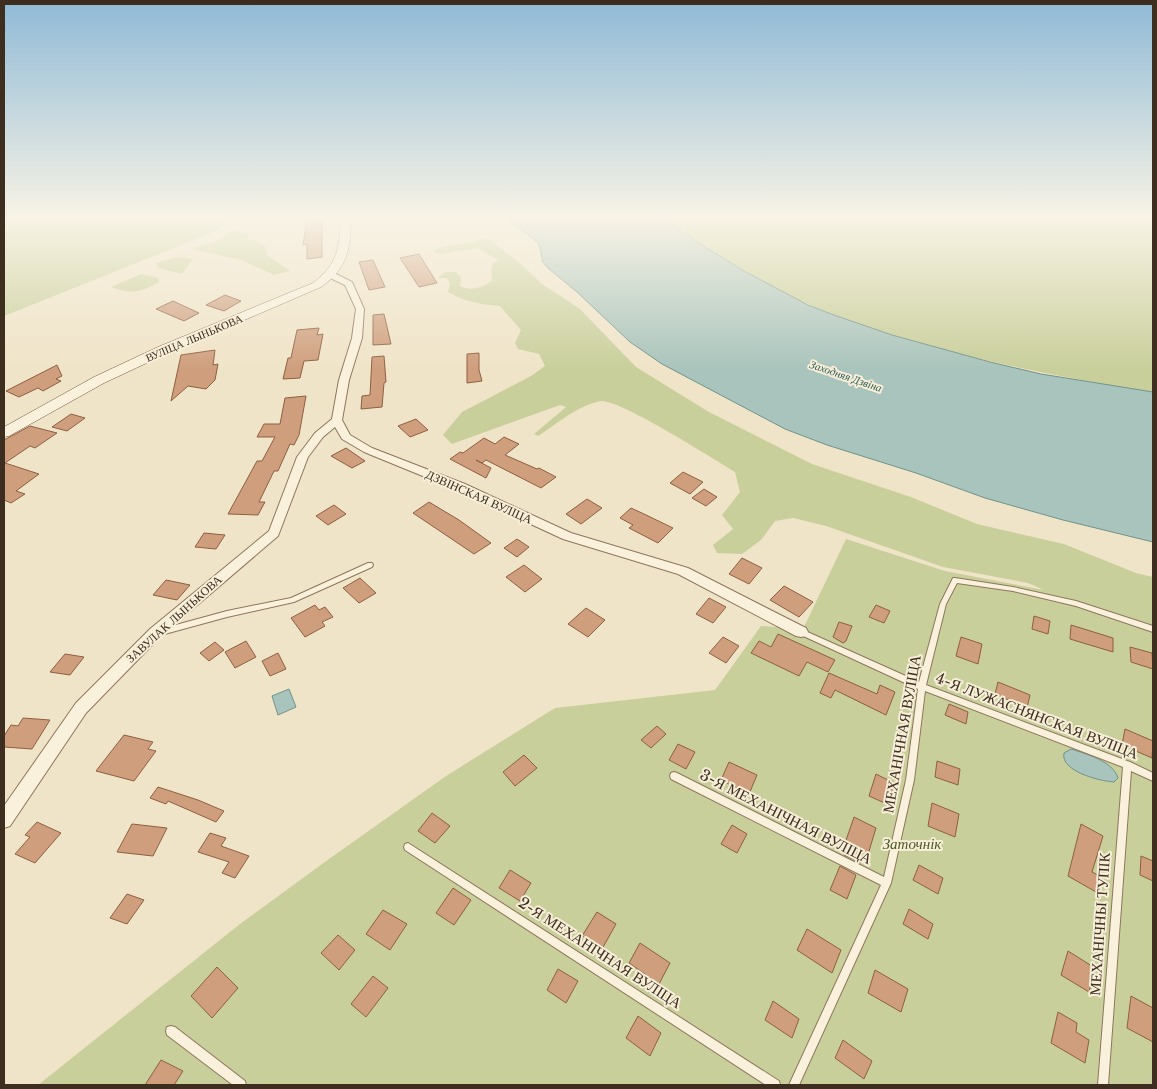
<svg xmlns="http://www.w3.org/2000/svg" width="1157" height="1089" font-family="'Libre Baskerville',serif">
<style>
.green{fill:#c9cf9b}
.water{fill:#a9c4bc;stroke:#6f938a}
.building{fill:#cf9f7d;stroke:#8d5f41}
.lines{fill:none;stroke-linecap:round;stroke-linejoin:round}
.lane-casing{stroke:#8d765c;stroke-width:2}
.street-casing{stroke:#8d765c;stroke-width:2}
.secondary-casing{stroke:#6f573f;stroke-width:1}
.lane{fill:#faf1dc;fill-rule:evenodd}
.street{fill:#faf1dc;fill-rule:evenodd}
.secondary{fill:#faf1dc;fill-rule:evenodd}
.labels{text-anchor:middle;stroke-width:4;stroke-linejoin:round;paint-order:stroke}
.far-street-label{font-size:11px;fill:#3d2e20;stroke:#f7eed8}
.far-water-label{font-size:11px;font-style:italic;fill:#2f5d5a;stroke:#f7eed8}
.street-label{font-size:12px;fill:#3d2e20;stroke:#f7eed8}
.near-street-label{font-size:15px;fill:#3d2e20;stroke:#f7eed8}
.near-park-label{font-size:15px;font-style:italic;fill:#4d5a26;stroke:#f7eed8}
</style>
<rect width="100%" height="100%" fill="#f0e4c8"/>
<g class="green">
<polygon points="4,217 224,217 226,224 214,232 4,316"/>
<path d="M661,217H1153V392C1071,379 992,364 912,341C877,330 841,320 808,304C756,280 708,250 661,217Z"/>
<polygon points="234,230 248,234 248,239 257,241 266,247 266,254 290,271 274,275 241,260 191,249 215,242"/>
<path d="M481,239H489L522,265L542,284L580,309L636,367L709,412L812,464L911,497L977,524L1064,544L1136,573L1153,577V1085H38L240,924L329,859L446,776L555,708L715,690L761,626L803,629L846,539L945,571L1044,590L1028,583L943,567L826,526L793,518L775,521L761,540L742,554L717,553L713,545L733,529L722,515L740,492L735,472C714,459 619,399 601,401C578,405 557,424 538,436L534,434L566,407L560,405L452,444L443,435L462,412L531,376L545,366L539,354L518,349L515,343L521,330L500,306C479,304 466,302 448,292L450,284L447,278H438L445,272H456L461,277L460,286C472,292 482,287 492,281L491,266L498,260L477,248L441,254L433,251C446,243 466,246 481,239Z"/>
<polygon points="176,257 193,259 182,274 158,268 156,263"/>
<path d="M141,274L158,278L159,282C140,293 131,294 111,287Z"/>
</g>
<g class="water">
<polygon points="505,217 661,217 700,244 744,271 808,305 831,314 892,335 990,362 1041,374 1153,392 1153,542 1063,520 985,498 916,473 827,445 785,429 662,364 630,342 577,292 548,268 543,262 539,245 536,241"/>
<polygon points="289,689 296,707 278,715 272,696"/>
<path d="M1071,749C1086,754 1113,761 1118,778L1114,782C1099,781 1060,771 1064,753Z"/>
</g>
<g class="building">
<polygon points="307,217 322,217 322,257 307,259 307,244 303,245"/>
<polygon points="419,254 437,283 419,287 400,258"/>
<polygon points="373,260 385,287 369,290 359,262"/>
<polygon points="225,295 241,301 224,311 206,305"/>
<polygon points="173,301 199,313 184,321 156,309"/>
<polygon points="384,314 391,344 373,345 373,315"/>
<polygon points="319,328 317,335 323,334 318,360 304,361 300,378 283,379 288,358 291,358 297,330"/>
<polygon points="215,350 213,365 218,364 215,380 206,389 188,386 171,401 181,355"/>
<polygon points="479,353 479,370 482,381 467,383 467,354"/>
<polygon points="384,356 386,382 384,383 382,407 361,409 362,396 370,395 372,357"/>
<polygon points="57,365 62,376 56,379 61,381 43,391 38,388 19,397 6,391"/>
<polygon points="306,396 299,435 294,445 290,444 278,471 274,471 259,502 265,502 258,515 228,514 257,461 262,461 275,437 257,437 264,424 280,424 285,398"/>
<polygon points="71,414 85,418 67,431 52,427"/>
<polygon points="416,419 428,430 410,437 398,426"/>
<polygon points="30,426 57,433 35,448 30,446 5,463 39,474 16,491 25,494 11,503 4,500 4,440"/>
<polygon points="504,437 519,444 505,455 537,469 539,468 556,477 541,488 486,460 482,463 476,460 491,468 486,478 450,459 460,452 463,453 484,438 495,444"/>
<polygon points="346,448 365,461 352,468 331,456"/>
<polygon points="683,472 703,482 690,494 670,483"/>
<polygon points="704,489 717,497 706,506 692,498"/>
<polygon points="587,499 602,508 581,524 566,514"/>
<polygon points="429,502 459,520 491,543 474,554 413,513"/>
<polygon points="334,505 346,514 328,525 316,516"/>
<polygon points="631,508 644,514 673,528 658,543 629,528 633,525 620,518"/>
<polygon points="204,533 225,535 216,549 195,547"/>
<polygon points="517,539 529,547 517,557 504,548"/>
<polygon points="742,558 762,568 749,584 729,574"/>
<polygon points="524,565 542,579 525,592 506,577"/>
<polygon points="360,578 376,593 359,603 343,588"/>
<polygon points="166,580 190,585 177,600 153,595"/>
<polygon points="784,586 813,602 799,617 770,600"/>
<polygon points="709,598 726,607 713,623 696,614"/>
<polygon points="315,605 319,610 325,607 333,617 322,622 325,626 305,637 291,618"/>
<polygon points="876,605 890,611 884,623 869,617"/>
<polygon points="586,608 605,620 588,637 568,624"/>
<polygon points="1034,616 1050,621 1048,634 1032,629"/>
<polygon points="839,622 852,626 846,641 843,643 833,637"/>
<polygon points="1071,625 1113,638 1113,652 1070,639"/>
<polygon points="778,634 835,660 828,672 807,662 799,676 751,653 759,641 771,647"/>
<polygon points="723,637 739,646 726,663 709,653"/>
<polygon points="961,637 982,644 978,664 956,656"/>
<polygon points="246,641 256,657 235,668 225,652"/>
<polygon points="215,642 224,650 209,661 200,653"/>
<polygon points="1130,647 1152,653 1153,669 1131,662"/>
<polygon points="278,653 286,669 270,676 262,661"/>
<polygon points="65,654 84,657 70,675 50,672"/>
<polygon points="829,673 877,694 880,685 895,692 886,715 835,690 831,698 820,693"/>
<polygon points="998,682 1030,695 1027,708 995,694"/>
<polygon points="949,704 968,712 966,724 945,715"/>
<polygon points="23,718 50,720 32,749 4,747 4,736 11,725 18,726"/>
<polygon points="657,726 666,734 651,748 641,740"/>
<polygon points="1125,729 1153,741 1152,758 1122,745"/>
<polygon points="124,735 153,742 148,749 156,751 134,781 96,771"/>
<polygon points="678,744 695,752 686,769 669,760"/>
<polygon points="524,755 537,768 515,786 503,772"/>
<polygon points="937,761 960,769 958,785 935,777"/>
<polygon points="729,762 757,775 749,794 721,780"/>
<polygon points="876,774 896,784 889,805 869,796"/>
<polygon points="158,787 198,800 224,811 216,822 168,801 166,804 150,798"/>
<polygon points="932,803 959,814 955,837 928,826"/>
<polygon points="432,813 450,826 435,843 418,831"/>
<polygon points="854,817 876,828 866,861 862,859 861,863 844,855 846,851 843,849"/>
<polygon points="37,822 61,833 35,863 15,854 30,837 25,835"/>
<polygon points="132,824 167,828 153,856 117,852"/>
<polygon points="1081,824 1103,836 1092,872 1100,876 1096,892 1068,876"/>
<polygon points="732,825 747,834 737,853 721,844"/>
<polygon points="210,833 226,838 221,846 249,856 235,878 222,873 229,862 198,852"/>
<polygon points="1141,856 1153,861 1153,881 1140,875"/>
<polygon points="919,865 943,878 938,894 913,880"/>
<polygon points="840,866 856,875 847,899 830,890"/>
<polygon points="510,870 531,883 520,901 499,888"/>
<polygon points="453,888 471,900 454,925 436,913"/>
<polygon points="127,894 144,900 127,924 110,918"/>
<polygon points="909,909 933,924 928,939 903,924"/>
<polygon points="383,910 407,924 390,950 366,934"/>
<polygon points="597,912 616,924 602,949 582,936"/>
<polygon points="807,929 841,950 832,973 797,950"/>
<polygon points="338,935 355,950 339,970 321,953"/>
<polygon points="640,943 670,963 659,984 629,963"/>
<polygon points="1068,951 1095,968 1089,992 1061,975"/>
<polygon points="217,967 238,988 212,1018 191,996"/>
<polygon points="558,969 578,981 566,1003 547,990"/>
<polygon points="875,970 908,989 901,1012 868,993"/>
<polygon points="373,976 388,988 366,1017 351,1004"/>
<polygon points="1131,996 1153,1008 1153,1042 1127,1028"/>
<polygon points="773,1001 799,1019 792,1038 765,1020"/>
<polygon points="1058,1012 1077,1023 1076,1032 1089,1040 1085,1063 1051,1043"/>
<polygon points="638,1016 661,1033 650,1056 626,1038"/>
<polygon points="843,1040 872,1061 864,1079 835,1058"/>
<polygon points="161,1060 183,1071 174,1085 145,1085"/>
</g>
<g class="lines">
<g class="lane-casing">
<g id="lane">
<polygon points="368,563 372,563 373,565 372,567 294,602 227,617 161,635 159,634 158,632 159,630 161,629 227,611 291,598"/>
<polygon points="953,578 955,578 1013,587 1076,601 1153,626 1153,632 1076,606 1013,591 957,583 946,604 926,685 1130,762 1153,773 1153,781 1131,771 1108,1085 1098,1085 1123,767 925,691 914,780 891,883 799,1085 789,1085 881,885 671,779 670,776 671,773 674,772 677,773 884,877 906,780 918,689 799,634 798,632 799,630 801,629 803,630 919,682 940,604"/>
<polygon points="408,843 779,1081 780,1085 766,1085 405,850 404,847 405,844"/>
<polygon points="171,1026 175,1027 245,1081 246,1085 233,1085 167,1035 166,1031 167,1027"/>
</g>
</g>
<g class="street-casing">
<polygon id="street" points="328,273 334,273 352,282 364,309 362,338 349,380 342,420 350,435 372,448 465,484 571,533 688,568 806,628 808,632 806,636 801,637 796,636 678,574 563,539 457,490 364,452 342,439 335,427 323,437 308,457 278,536 160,637 86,713 10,826 4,828 4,806 76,703 150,629 269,531 297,457 315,433 332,419 339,380 352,338 356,309 345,285 328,277"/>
</g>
<g class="secondary-casing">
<path id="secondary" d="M341,217H351C350,249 349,267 321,287L168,353L104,383L9,436L4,437V427L94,377L158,347L313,283C339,263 339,247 341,217Z"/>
</g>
<use href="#lane" class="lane"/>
<use href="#street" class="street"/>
<use href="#secondary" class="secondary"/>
</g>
<linearGradient id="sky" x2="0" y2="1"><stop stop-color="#8fbad6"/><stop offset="0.59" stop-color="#f8f3e6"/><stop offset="1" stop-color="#f8f3e6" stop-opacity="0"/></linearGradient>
<rect width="1157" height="369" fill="url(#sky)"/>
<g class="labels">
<g class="far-street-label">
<text transform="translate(194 338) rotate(-23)" y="4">ВУЛІЦА ЛЫНЬКОВА</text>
</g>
<g class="far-water-label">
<text transform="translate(846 376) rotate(19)" y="4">Заходняя Дзвіна</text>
</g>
<g class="street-label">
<text transform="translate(479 497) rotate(24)" y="4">ДЗВІНСКАЯ ВУЛІЦА</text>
<text transform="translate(174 619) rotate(-42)" y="4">ЗАВУЛАК ЛЫНЬКОВА</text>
</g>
<g class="near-street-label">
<text transform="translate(1037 716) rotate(21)" y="5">4-Я ЛУЖАСНЯНСКАЯ ВУЛІЦА</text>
<text transform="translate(902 734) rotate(-80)" y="5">МЕХАНІЧНАЯ ВУЛІЦА</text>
<text transform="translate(786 817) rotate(27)" y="5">3-Я МЕХАНІЧНАЯ ВУЛІЦА</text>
<text transform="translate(1100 924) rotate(-86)" y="5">МЕХАНІЧНЫ ТУПІК</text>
<text transform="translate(600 953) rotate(33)" y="5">2-Я МЕХАНІЧНАЯ ВУЛІЦА</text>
</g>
<g class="near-park-label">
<text x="912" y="849">Заточнік</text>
</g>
</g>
<rect width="1157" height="1089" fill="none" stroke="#3d2e20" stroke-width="10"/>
</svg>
